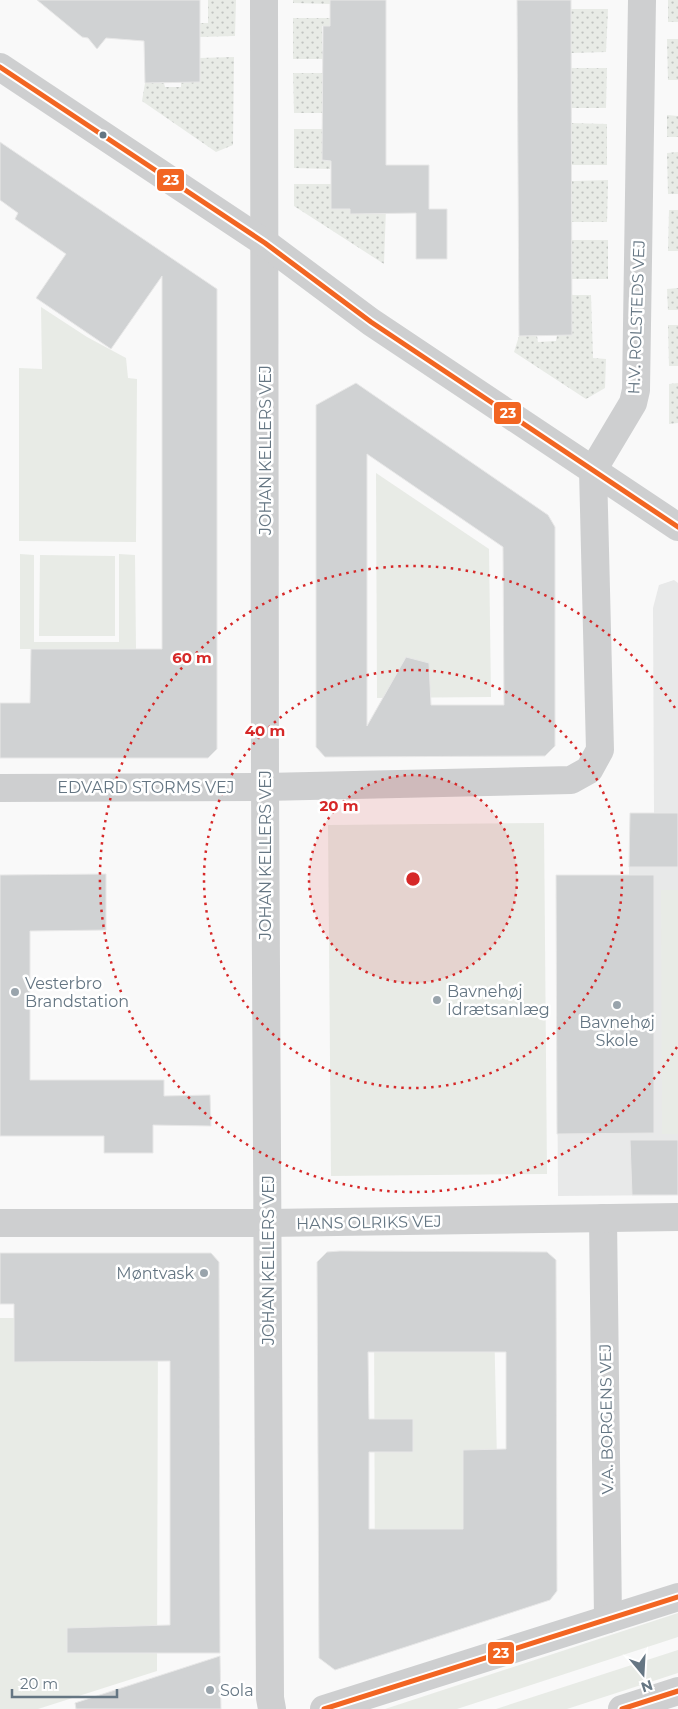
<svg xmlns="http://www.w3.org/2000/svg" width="678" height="1709" font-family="Montserrat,sans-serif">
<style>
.built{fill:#e8e9e9}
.green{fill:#e8ebe6}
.garden{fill:url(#garden-dots)}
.building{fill:#d0d2d3;stroke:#e8e8e8;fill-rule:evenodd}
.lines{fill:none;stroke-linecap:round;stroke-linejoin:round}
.minor{stroke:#cecfd0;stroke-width:28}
.bus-1-casing{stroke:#fff;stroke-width:9}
.bus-1{stroke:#f26522;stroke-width:5}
.ring{fill:none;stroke:#d62828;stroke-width:2.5;stroke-dasharray:2.5 5}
.bus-dot{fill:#657683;stroke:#fff;stroke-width:2}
.poi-dot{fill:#99a4ac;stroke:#fff;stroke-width:2}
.labels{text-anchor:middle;stroke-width:5;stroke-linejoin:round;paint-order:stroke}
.street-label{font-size:16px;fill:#657683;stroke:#fff}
.poi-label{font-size:16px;fill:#657683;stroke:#fff;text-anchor:start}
.centre{fill:#d62828;stroke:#fff;stroke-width:2.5}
.ring-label{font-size:15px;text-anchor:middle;font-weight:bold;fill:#d62828;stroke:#fff;stroke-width:5;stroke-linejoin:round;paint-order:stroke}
.line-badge{stroke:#fff;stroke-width:2}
.badge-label{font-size:14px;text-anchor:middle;font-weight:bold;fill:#fff}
</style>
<defs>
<pattern id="garden-dots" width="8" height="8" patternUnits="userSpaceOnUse" patternTransform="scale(1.25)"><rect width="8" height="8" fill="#e8ebe6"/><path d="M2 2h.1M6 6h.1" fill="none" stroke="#c0c3c0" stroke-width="1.8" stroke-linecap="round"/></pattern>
</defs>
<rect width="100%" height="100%" fill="#f9f9f9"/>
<polygon class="built" points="674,580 678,583 678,1195 558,1196 556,875 629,875 630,814 654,813 653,608 659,585"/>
<g class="green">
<polygon points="41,307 87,337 126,358 128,378 137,379 136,542 19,541 19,368 42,369"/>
<polygon points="376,473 489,549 491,697 377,698"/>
<polygon points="20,554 34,555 34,642 119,642 119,554 135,555 136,649 20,649"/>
<polygon points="40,555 115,556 115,636 39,636"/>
<polygon points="544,823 547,1174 331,1176 328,825"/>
<polygon points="661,890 678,890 678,1134 662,1134"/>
<polygon points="374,1312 494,1316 499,1559 375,1599"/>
<polygon points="0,1318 158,1318 157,1671 38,1709 0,1709"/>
<polygon points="678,1613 678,1637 457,1709 385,1709"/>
<polygon points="678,1650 678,1673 567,1709 496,1709"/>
</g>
<g class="garden">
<polygon points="208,0 236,0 235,36 200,37 200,23 208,23"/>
<polygon points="293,0 330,0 330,4 293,3"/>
<rect x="668" y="0" width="10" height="22"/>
<polygon points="571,9 608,9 606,52 571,53"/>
<polygon points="293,18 330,18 330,26 322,26 322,50 330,59 293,59"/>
<polygon points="667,39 678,39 678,80 668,80"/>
<polygon points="234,57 233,145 216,152 142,101 145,83 164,83 165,87 181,87 181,82 200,58"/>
<polygon points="571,68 607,68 606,108 571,108"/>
<polygon points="293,73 330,73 330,113 294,113"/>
<polygon points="667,115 678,116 678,137 667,137"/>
<polygon points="571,123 607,124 607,165 572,165"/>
<polygon points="294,129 331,129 322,160 331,161 330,169 294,168"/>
<polygon points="678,152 678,194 668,194 667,153"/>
<polygon points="608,180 607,222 572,222 572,181"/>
<polygon points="294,184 331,184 331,209 350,209 350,214 386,208 384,264 294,206"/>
<polygon points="669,210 678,210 678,251 668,251"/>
<rect x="572" y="240" width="36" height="39"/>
<polygon points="678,288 678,310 668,310 667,289"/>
<polygon points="572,295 591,295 593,358 606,359 605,388 586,399 514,352 519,336 537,336 538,342 556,341 557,335 572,335"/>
<polygon points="668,325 678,325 678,366 669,366"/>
<polygon points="678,383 678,423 669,424 669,384"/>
</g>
<g class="building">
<polygon points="37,0 200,0 200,82 145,83 144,41 106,38 97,49 88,38 82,37"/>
<polygon points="330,0 386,0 386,165 429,165 429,209 447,209 447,259 416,259 416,213 350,214 350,209 331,209 331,161 322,160 323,26 330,26"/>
<polygon points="517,0 571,0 572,335 519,336"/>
<polygon points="0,142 217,289 217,749 208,758 0,758 0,703 30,703 31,649 162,649 162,276 111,349 36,298 66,254 15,219 18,213 0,200"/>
<path d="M356,383L548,515L555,527V746L545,756L325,757L316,747V405ZM367,454L503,547L504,705H431L429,663L406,657L367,726Z"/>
<polygon points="630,813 678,813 678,867 629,867"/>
<polygon points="106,874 106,930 30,931 30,1080 164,1080 164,1096 210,1095 211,1126 153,1125 153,1153 104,1153 104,1136 0,1136 0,875"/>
<polygon points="556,875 654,875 654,1133 557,1134"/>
<polygon points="630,1140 678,1140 678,1195 632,1195"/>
<path d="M340,1251L547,1252L556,1260L557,1591L550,1600L335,1670L319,1658L317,1262L327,1252ZM368,1352H506V1449L463,1450V1529H369V1452H413V1419H369Z"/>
<polygon points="0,1253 211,1253 219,1262 220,1653 67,1653 67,1628 170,1625 170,1361 14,1362 14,1304 0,1304"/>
<polygon points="220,1656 221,1709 76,1709 75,1703"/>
</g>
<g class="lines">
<g class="minor">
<polyline points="264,0 265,787 270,1698 272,1709"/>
<polyline points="0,67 265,243 371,322 678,527"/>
<polyline points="0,788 265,787 571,780 589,770 600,750 593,470 633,403 636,390 642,0"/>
<polyline points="603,1218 608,1619"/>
<polyline points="0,1223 268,1223 678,1217"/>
<polyline points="324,1709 678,1597"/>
<polyline points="622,1709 678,1691"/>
</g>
<g class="bus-1-casing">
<g id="bus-1">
<polyline points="0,67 265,243 371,322 678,527"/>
<polyline points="324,1709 678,1597"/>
<polyline points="622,1709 678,1691"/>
</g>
</g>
<use href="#bus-1" class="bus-1"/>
</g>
<circle cx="413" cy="879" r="104" fill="#d62828" fill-opacity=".12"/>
<g class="ring">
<circle cx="413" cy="879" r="104"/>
<circle cx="413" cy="879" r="209"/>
<path d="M677 1047A313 313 0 1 1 677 711"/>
</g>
<circle class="bus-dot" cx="103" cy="135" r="4.5"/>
<g class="poi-dot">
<circle cx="15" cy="992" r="5"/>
<circle cx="437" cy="1000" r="5"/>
<circle cx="617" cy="1005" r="5"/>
<circle cx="204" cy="1273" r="5"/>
<circle cx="210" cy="1690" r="5"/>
</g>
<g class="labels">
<g class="street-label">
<text transform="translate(636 317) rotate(-88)" y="6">H.V. ROLSTEDS VEJ</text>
<text transform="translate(265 450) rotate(-90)" y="6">JOHAN KELLERS VEJ</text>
<text x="146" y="793">EDVARD STORMS VEJ</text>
<text transform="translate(265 855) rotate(-90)" y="6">JOHAN KELLERS VEJ</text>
<text transform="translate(369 1222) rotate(-1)" y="6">HANS OLRIKS VEJ</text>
<text transform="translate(268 1260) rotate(-90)" y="6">JOHAN KELLERS VEJ</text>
<text transform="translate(606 1419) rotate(-91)" y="6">V.A. BORGENS VEJ</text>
</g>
<g class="poi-label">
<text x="25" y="989">Vesterbro<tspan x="25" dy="18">Brandstation</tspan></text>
<text x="447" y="997">Bavnehøj<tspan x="447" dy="18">Idrætsanlæg</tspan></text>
<text x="617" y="1028" text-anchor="middle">Bavnehøj<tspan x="617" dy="18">Skole</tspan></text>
<text x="194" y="1279" text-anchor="end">Møntvask</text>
<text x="220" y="1696">Sola</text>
</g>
</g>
<circle cx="413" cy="879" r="8" class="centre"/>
<g class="ring-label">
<text x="192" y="663">60 m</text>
<text x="265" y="736">40 m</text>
<text x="339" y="811">20 m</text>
</g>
<g class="line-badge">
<rect x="156" y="168" width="29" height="24" rx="5" fill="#f26522"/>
<rect x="493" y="401" width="29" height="24" rx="5" fill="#f26522"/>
<rect x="487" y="1641" width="28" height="24" rx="5" fill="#f26522"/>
</g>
<g class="badge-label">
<text x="171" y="185">23</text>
<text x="508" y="418">23</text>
<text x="501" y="1658">23</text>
</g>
<g transform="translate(643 1674) rotate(162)" stroke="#ffffff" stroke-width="4" paint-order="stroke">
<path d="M0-4L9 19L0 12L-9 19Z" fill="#657683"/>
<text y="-8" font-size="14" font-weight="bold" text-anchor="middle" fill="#657683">N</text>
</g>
<path d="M12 1689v8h105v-8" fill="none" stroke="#657683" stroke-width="2.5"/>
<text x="20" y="1689" font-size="15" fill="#657683" stroke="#ffffff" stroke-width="4" paint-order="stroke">20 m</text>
</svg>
